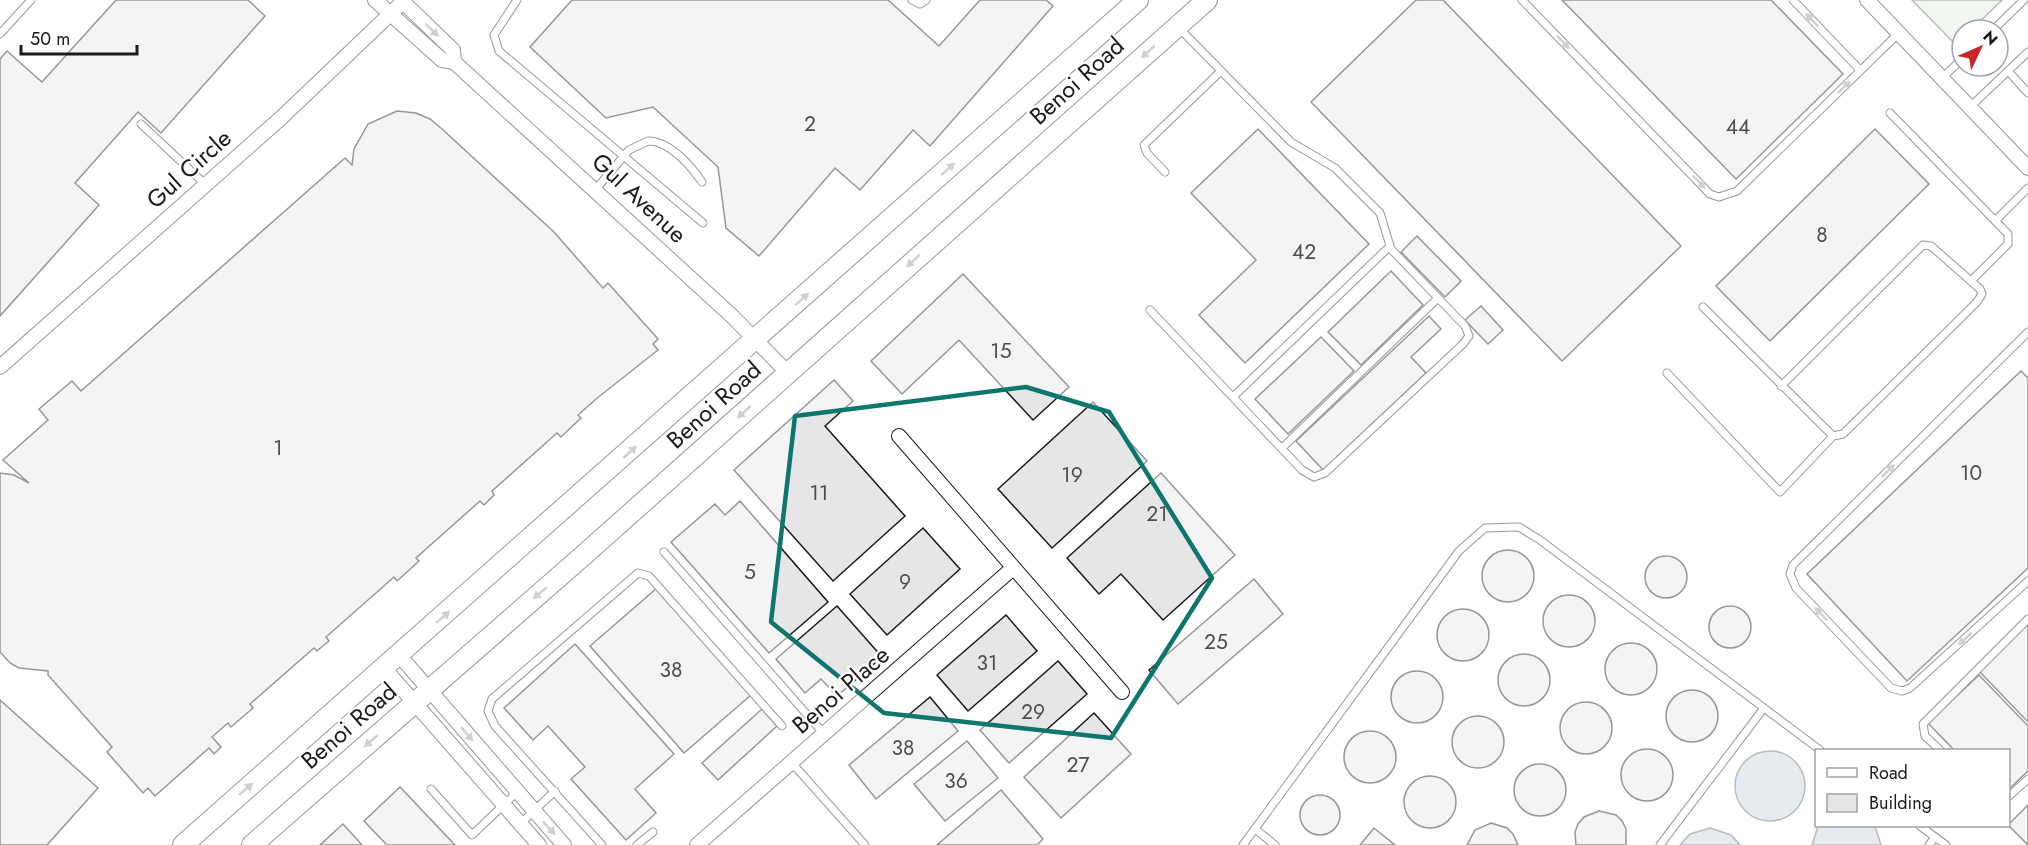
<svg xmlns="http://www.w3.org/2000/svg" width="2028" height="845" font-family="Jost,sans-serif">
<style>
.green{fill:#e0efe3;stroke:#6a6a6a;stroke-width:1.5}
.water{fill:#c6d2dc;stroke:#6a6a6a;stroke-width:1.5}
.building{fill:#e6e6e6;stroke:#1a1a1a;stroke-width:1.5}
.lines{fill:none;stroke-linecap:round;stroke-linejoin:round}
.lane-casing{stroke:#1a1a1a;stroke-width:9}
.street-casing{stroke:#1a1a1a;stroke-width:16}
.secondary-casing{stroke:#1a1a1a;stroke-width:22}
.lane{stroke:#fff;stroke-width:7}
.street{stroke:#fff;stroke-width:14}
.secondary{stroke:#fff;stroke-width:20}
.oneway{fill:#989898}
.marked{fill:none;stroke:#0f766e;stroke-width:4.5;stroke-linejoin:round}
.labels{text-anchor:middle;stroke-width:4.5;stroke-linejoin:round;paint-order:stroke}
.number-label{font-size:21px;fill:#4d4d4d}
.street-label{font-size:24px;fill:#1a1a1a;stroke:#fff}
</style>
<rect width="100%" height="100%" fill="#fff"/>
<polygon class="green" points="1912,0 2002,0 1971,30 1962,30 1962,39 1956,45"/>
<g class="water">
<circle cx="1770" cy="786" r="35"/>
<polygon points="1818,826 1875,826 1881,845 1812,845"/>
<polygon points="1710,828 1731,835 1740,845 1680,845 1690,834"/>
</g>
<g class="building">
<polygon points="116,0 248,0 265,16 161,133 138,112 75,183 99,205 0,316 0,59 7,51 42,82"/>
<polygon points="572,0 888,0 939,46 980,0 1046,0 1053,6 930,146 913,130 860,190 835,168 759,256 726,228 718,167 653,107 606,118 530,47"/>
<polygon points="1416,0 1443,0 1681,246 1562,361 1311,102"/>
<polygon points="1562,0 1771,0 1843,74 1736,179"/>
<polygon points="397,111 416,113 430,119 442,129 554,232 603,288 608,283 658,339 653,344 658,350 596,399 578,415 581,418 561,437 557,433 492,491 494,495 484,505 480,501 416,558 419,561 397,581 394,577 326,637 329,641 317,651 314,648 250,704 253,708 231,727 228,723 212,737 221,747 214,754 209,748 155,796 148,788 143,793 107,752 112,747 48,675 48,671 19,668 10,663 0,652 0,473 14,475 29,483 3,460 48,420 39,409 72,381 81,391 345,158 352,165 354,149 368,124"/>
<polygon points="1258,129 1369,244 1245,363 1199,315 1256,260 1191,193"/>
<polygon points="1875,129 1929,184 1770,341 1716,286"/>
<polygon points="1417,236 1461,281 1445,297 1401,252"/>
<polygon points="1391,271 1423,305 1361,365 1328,332"/>
<polygon points="963,274 1069,387 1033,420 959,340 902,394 871,361"/>
<polygon points="1481,306 1503,330 1488,344 1465,320"/>
<polygon points="1429,316 1441,329 1411,357 1426,373 1323,470 1296,441"/>
<polygon points="1321,337 1354,371 1288,434 1255,399"/>
<polygon points="2021,371 2028,378 2028,568 1907,681 1807,574"/>
<polygon points="834,380 853,401 825,426 905,516 833,581 734,470"/>
<polygon points="1093,402 1147,461 1052,548 998,489"/>
<polygon points="1161,473 1235,555 1163,620 1121,574 1099,594 1067,558"/>
<polygon points="740,501 828,602 769,653 671,542 715,504 725,515"/>
<polygon points="923,528 960,569 887,635 850,594"/>
<circle cx="1508" cy="576" r="26"/>
<circle cx="1666" cy="577" r="21"/>
<polygon points="1254,579 1283,614 1178,704 1149,670"/>
<polygon points="657,588 751,695 684,753 590,646"/>
<circle cx="1569" cy="621" r="26"/>
<circle cx="1730" cy="627" r="21"/>
<polygon points="837,606 882,657 837,696 821,679 805,693 776,659"/>
<circle cx="1463" cy="635" r="26"/>
<polygon points="1006,615 1037,651 968,711 937,675"/>
<polygon points="2028,624 2028,722 1979,671"/>
<circle cx="1631" cy="669" r="26"/>
<polygon points="575,644 674,754 635,789 656,813 626,840 571,779 585,767 548,726 533,740 504,708"/>
<circle cx="1524" cy="680" r="26"/>
<polygon points="1058,661 1087,694 1009,763 980,730"/>
<circle cx="1417" cy="697" r="26"/>
<polygon points="1979,675 2028,726 2028,771 2008,790 2008,750 1954,750 1928,723"/>
<circle cx="1692" cy="716" r="26"/>
<polygon points="930,697 958,731 876,799 849,765"/>
<polygon points="0,700 98,788 47,845 0,845"/>
<circle cx="1586" cy="728" r="26"/>
<polygon points="762,709 777,726 718,780 702,763"/>
<polygon points="1094,713 1131,754 1061,818 1024,777"/>
<circle cx="1478" cy="742" r="26"/>
<circle cx="1370" cy="757" r="26"/>
<polygon points="967,741 998,778 945,821 914,784"/>
<circle cx="1647" cy="775" r="26"/>
<circle cx="1540" cy="790" r="26"/>
<circle cx="1430" cy="802" r="26"/>
<polygon points="400,787 455,845 387,845 364,821"/>
<polygon points="1001,790 1043,839 1037,845 937,845"/>
<circle cx="1320" cy="815" r="20"/>
<polygon points="2028,805 2028,845 2008,825"/>
<polygon points="1599,811 1616,815 1622,821 1626,829 1626,845 1576,845 1575,832 1578,824 1584,817"/>
<polygon points="1491,823 1507,828 1513,834 1518,845 1467,845 1475,830"/>
<polygon points="343,824 362,845 320,845"/>
<polygon points="1374,828 1395,845 1360,845"/>
</g>
<g class="lines">
<g class="lane-casing">
<g id="lane">
<polyline points="517,0 494,35 499,51 703,223"/>
<polyline points="912,0 920,4 926,0"/>
<polyline points="1522,0 1710,194 1719,197 1737,191 1899,33"/>
<polyline points="1793,0 1860,70"/>
<polyline points="1993,30 2024,0"/>
<polyline points="0,34 31,0"/>
<polyline points="2008,71 2028,93"/>
<polyline points="1941,79 1962,59"/>
<polyline points="1969,108 2028,52"/>
<polyline points="1890,113 2008,234 2008,244 1971,281"/>
<polyline points="141,124 205,184"/>
<polyline points="1165,172 1147,153 1144,145 1221,71"/>
<path d="M596,189L629,150L648,141C670,141 691,166 702,182"/>
<polyline points="1996,220 2028,188"/>
<polyline points="1703,307 1833,436"/>
<polyline points="1150,310 1302,470 1314,477 1325,473 1463,344 1469,336 1465,326 1391,249 1380,213 1335,168 1291,142 1179,28"/>
<polyline points="2028,332 1793,565 1790,574 1796,588 1891,688 1902,691 1910,688 2028,581"/>
<polyline points="1667,373 1780,492 1833,436 1843,434 1977,302 1982,294 1980,289 1931,246 1923,245 1781,386"/>
<polyline points="1233,397 1389,247"/>
<polyline points="1282,448 1438,298"/>
<polyline points="664,552 825,735"/>
<polyline points="1940,750 1925,736 1923,724 2028,619"/>
<polyline points="792,763 865,845"/>
<polyline points="431,789 472,835 516,793"/>
<polyline points="2008,797 2028,779"/>
<polyline points="520,824 555,791"/>
<polyline points="1920,826 1946,845"/>
<polyline points="1255,829 1275,845"/>
<polyline points="602,845 495,726 488,711 492,699 638,573 649,576 782,726"/>
<polyline points="637,845 653,832"/>
<polyline points="1243,845 1459,551 1485,528 1519,527 1540,540 1820,750"/>
<polyline points="1660,845 1764,708"/>
<polyline points="1929,845 1935,837"/>
</g>
</g>
<g class="street-casing">
<g id="street">
<polyline points="375,0 442,60 454,62 733,317 788,373"/>
<polyline points="401,0 453,50 454,62"/>
<polyline points="1867,0 2028,168"/>
<polyline points="0,367 281,118 405,0"/>
<polyline points="899,436 1122,692"/>
<polyline points="399,655 564,845"/>
<polyline points="384,668 539,845"/>
<polyline points="697,845 1013,568"/>
</g>
</g>
<g class="secondary-casing">
<g id="secondary">
<polyline points="183,845 1138,0"/>
<polyline points="252,845 585,554 1207,0"/>
</g>
</g>
<use href="#lane" class="lane"/>
<use href="#street" class="street"/>
<use href="#secondary" class="secondary"/>
</g>
<defs><path id="oneway-solid" d="M-6-.8H1V-3.2L6.5 0L1 3.2V.8H-6Z" transform="scale(1.5)"/></defs>
<g class="oneway">
<use href="#oneway-solid" transform="translate(1812 20) rotate(-134)"/>
<use href="#oneway-solid" transform="translate(432 30) rotate(44)"/>
<use href="#oneway-solid" transform="translate(1563 42) rotate(46)"/>
<use href="#oneway-solid" transform="translate(1148 52) rotate(138)"/>
<use href="#oneway-solid" transform="translate(1844 87) rotate(-44)"/>
<use href="#oneway-solid" transform="translate(948 169) rotate(-42)"/>
<use href="#oneway-solid" transform="translate(1699 182) rotate(46)"/>
<use href="#oneway-solid" transform="translate(913 261) rotate(138)"/>
<use href="#oneway-solid" transform="translate(802 299) rotate(-42)"/>
<use href="#oneway-solid" transform="translate(744 412) rotate(138)"/>
<use href="#oneway-solid" transform="translate(630 452) rotate(-42)"/>
<use href="#oneway-solid" transform="translate(1888 471) rotate(-45)"/>
<use href="#oneway-solid" transform="translate(540 593) rotate(139)"/>
<use href="#oneway-solid" transform="translate(1821 614) rotate(-134)"/>
<use href="#oneway-solid" transform="translate(443 617) rotate(-41)"/>
<use href="#oneway-solid" transform="translate(1965 639) rotate(138)"/>
<use href="#oneway-solid" transform="translate(467 734) rotate(50)"/>
<use href="#oneway-solid" transform="translate(371 741) rotate(139)"/>
<use href="#oneway-solid" transform="translate(246 789) rotate(-41)"/>
<use href="#oneway-solid" transform="translate(549 828) rotate(47)"/>
</g>
<path d="M0 0H2028V845H0ZM1026,387L1109,412L1212,578L1111,738L884,713L771,622L795,416Z" fill="#fff" fill-opacity=".55" fill-rule="evenodd"/>
<path class="marked" d="M1026,387L1109,412L1212,578L1111,738L884,713L771,622L795,416Z"/>
<g class="labels">
<g class="number-label">
<text x="810" y="131">2</text>
<text x="1738" y="134">44</text>
<text x="1822" y="242">8</text>
<text x="1304" y="259">42</text>
<text x="1001" y="358">15</text>
<text x="278" y="455">1</text>
<text x="1971" y="480">10</text>
<text x="1072" y="482">19</text>
<text x="819" y="500">11</text>
<text x="1157" y="521">21</text>
<text x="750" y="579">5</text>
<text x="905" y="589">9</text>
<text x="1216" y="649">25</text>
<text x="987" y="670">31</text>
<text x="671" y="677">38</text>
<text x="1033" y="719">29</text>
<text x="903" y="755">38</text>
<text x="1078" y="772">27</text>
<text x="956" y="788">36</text>
</g>
<g class="street-label">
<text transform="translate(1077 81) rotate(-42)" y="8">Benoi Road</text>
<text transform="translate(189 169) rotate(-42)" y="8">Gul Circle</text>
<text transform="translate(639 198) rotate(43)" y="8">Gul Avenue</text>
<text transform="translate(714 405) rotate(-42)" y="8">Benoi Road</text>
<text transform="translate(841 690) rotate(-41)" y="8">Benoi Place</text>
<text transform="translate(349 726) rotate(-41)" y="8">Benoi Road</text>
</g>
</g>
<rect x="1815" y="749" width="195" height="78" fill="#ffffff" stroke="#a3a3a3" stroke-width="1.5"/>
<rect x="1827" y="768" width="30" height="9" fill="#ffffff" stroke="#a3a3a3" stroke-width="1.5"/>
<text x="1869" y="779" font-size="18" fill="#1a1a1a">Road</text>
<rect x="1827" y="794" width="30" height="18" fill="#e6e6e6" stroke="#a3a3a3" stroke-width="1.5"/>
<text x="1869" y="809" font-size="18" fill="#1a1a1a">Building</text>
<g transform="translate(1980 48) rotate(46)"><circle r="28" fill="#ffffff" stroke="#a3a3a3" stroke-width="1.5"/>
<path d="M0-4.5L10 22L0 15L-10 22Z" fill="#c62828"/>
<text y="-9" font-size="16" font-weight="bold" text-anchor="middle" fill="#1a1a1a">N</text>
</g>
<path d="M21 45v9h116v-9" fill="none" stroke="#1a1a1a" stroke-width="3"/>
<text x="30" y="45" font-size="18" fill="#1a1a1a" stroke="#ffffff" stroke-width="4.5" paint-order="stroke">50 m</text>
</svg>
